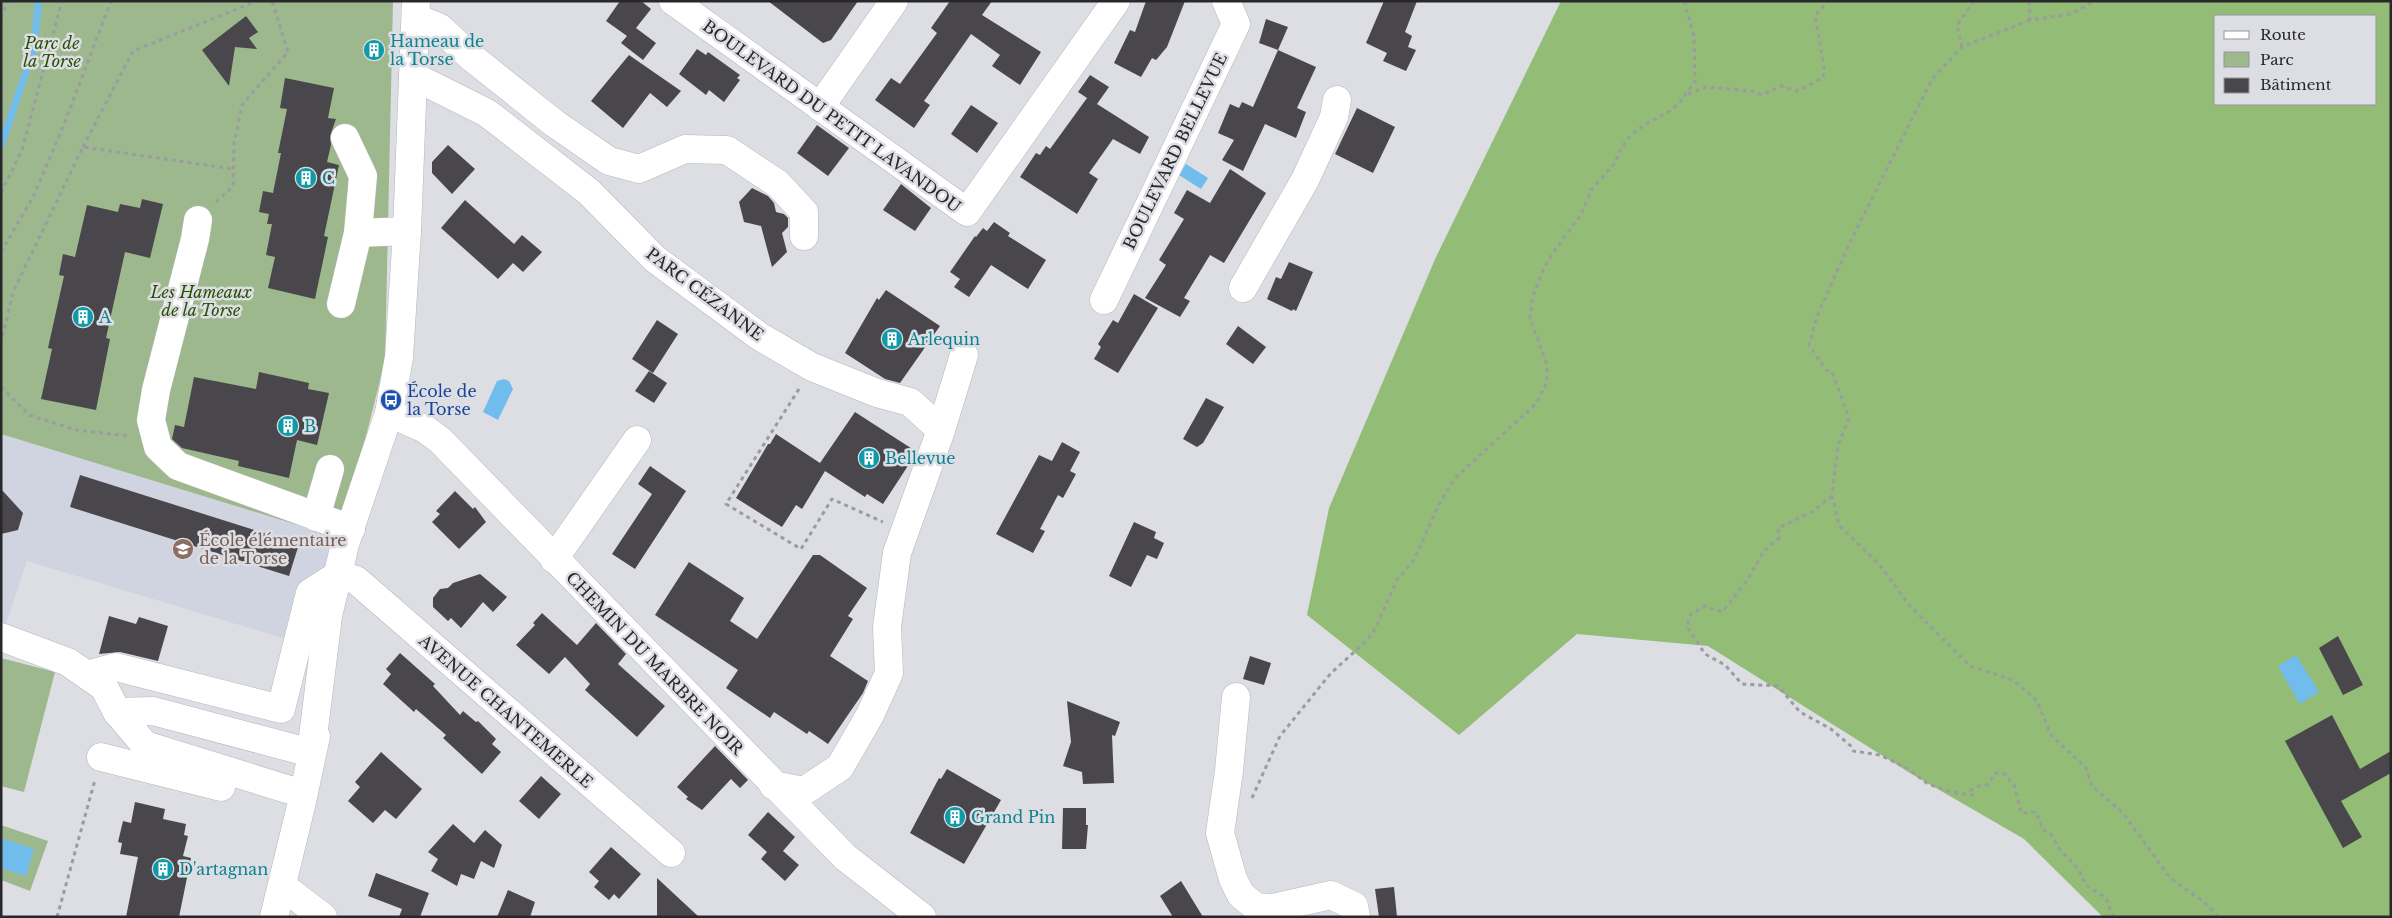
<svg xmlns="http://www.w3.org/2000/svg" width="2392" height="918" font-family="'Libre Baskerville',serif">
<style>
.built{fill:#d0d4e0}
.green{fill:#9eb88e}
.forest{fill:#93bc77;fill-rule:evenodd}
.water{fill:#6fbced}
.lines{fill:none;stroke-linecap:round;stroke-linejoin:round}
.stream{stroke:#6fbced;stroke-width:7}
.building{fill:#49474b}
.minor-casing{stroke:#b5b7bb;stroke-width:29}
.path{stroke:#9b9ca0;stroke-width:3;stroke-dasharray:4 4;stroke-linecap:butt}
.minor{stroke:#fff;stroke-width:28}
.labels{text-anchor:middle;stroke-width:5;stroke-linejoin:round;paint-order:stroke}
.culture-label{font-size:16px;fill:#0d838f;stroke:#dddee3;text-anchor:start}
.park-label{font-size:16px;font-style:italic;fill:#294e01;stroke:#dddee3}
.street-label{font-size:16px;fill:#28282a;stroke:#dddee3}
.transit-label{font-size:16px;fill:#164399;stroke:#dddee3;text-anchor:start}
.education-label{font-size:16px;fill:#785e54;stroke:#dddee3;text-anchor:start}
</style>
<rect width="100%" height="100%" fill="#dddee3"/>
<polygon class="built" points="1,434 340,538 302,644 27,561 3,633 1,632"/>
<g class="green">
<polygon points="1,1 393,1 385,361 340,538 1,434"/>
<polygon points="1,658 55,672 24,792 1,786"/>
<polygon points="1,825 48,841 30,891 1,880"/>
</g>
<path class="forest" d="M1561,1H2391V917H2103L2024,839L1910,773L1708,646L1577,634L1459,735L1307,615L1329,508L1436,257ZM2216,16H2376V104H2216Z"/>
<g class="water">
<polygon points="1186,164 1208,178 1201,189 1179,175"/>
<polygon points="504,379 509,381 513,389 498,420 483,412 497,381"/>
<polygon points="2296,655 2319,692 2300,704 2278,666"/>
<polygon points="1,838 34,849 26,876 1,868"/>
</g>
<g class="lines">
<polyline class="stream" points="1,146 34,48 38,5 37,1"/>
</g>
<g class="building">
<polygon points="620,1 641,1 651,9 636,28 656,43 643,60 621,43 627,36 606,21"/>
<polygon points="768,1 858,1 831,40 823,43"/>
<polygon points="950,1 992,1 982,15 1041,52 1020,85 992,66 1000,55 971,34 924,101 930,105 914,128 875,100 891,78 900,84 937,33 931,28"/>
<polygon points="1146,1 1185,1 1167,47 1156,60 1152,58 1141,77 1114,63 1130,30 1135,32"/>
<polygon points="1384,1 1417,1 1405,32 1412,36 1408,47 1416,50 1406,71 1383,61 1387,53 1366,43"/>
<polygon points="246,16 258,32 249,38 257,49 235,47 229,86 202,50"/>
<polygon points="1266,19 1288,27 1278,50 1316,67 1297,108 1306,112 1296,138 1265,124 1243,171 1222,160 1234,140 1218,133 1230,104 1239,108 1242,102 1253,107 1278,50 1259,43"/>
<polygon points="697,49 706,55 708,52 740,75 737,78 740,80 724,102 709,90 706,95 679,74"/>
<polygon points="629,55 681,91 667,107 650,93 623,128 591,101"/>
<polygon points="1090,75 1109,87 1097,104 1149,137 1140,154 1113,139 1089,173 1098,179 1077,214 1020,177 1036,153 1040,155 1046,146 1050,149 1087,98 1093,102 1078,92"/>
<polygon points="285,78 334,88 328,118 336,119 330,136 331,145 327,162 339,165 324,236 328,237 315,299 268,288 275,257 266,255 272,224 267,224 269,214 259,212 263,191 273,193 281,153 278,153 287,109 280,108"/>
<polygon points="971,105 998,123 977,153 951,134"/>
<polygon points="1357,108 1395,127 1373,173 1335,154"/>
<polygon points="817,125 849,148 828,176 797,153"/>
<polygon points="448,145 475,169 452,194 432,173 432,162"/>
<polygon points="1230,169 1266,193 1224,263 1210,255 1184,298 1190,301 1180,317 1145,298 1166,265 1159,260 1184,219 1174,213 1187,190 1210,203"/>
<polygon points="901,184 931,208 915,231 883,210"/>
<polygon points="752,188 768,196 774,203 776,212 784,214 788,218 788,227 782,233 787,252 772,267 761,226 744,222 739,202"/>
<polygon points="142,199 163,204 150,258 125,252 106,338 110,339 96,410 41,399 52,349 48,348 64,276 59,275 63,254 75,257 87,205 118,212 120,204 140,208"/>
<polygon points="465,200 514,244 522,235 542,252 523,272 513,263 498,279 441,228"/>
<polygon points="994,222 1010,233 1008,236 1046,260 1028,289 991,265 969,297 954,287 960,279 950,272 975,236 976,237 983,228 987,231"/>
<polygon points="1289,262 1313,272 1296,311 1293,309 1292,311 1267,299 1276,277 1281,279"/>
<polygon points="886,290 940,326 900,383 885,379 845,353 877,298 879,300"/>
<polygon points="1134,294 1158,308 1118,373 1094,359 1101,347 1098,344 1113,320 1118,323"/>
<polygon points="657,320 678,334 653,373 632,359"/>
<polygon points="1238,326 1266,347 1253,364 1226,344"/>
<polygon points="649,371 667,383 654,403 635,391"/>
<polygon points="259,372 309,383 308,389 329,393 317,445 297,440 289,478 238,466 239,461 182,448 172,439 175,425 184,427 194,377 256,389"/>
<polygon points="1206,398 1224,407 1203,443 1197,447 1183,439"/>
<polygon points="855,412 917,452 883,504 867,494 865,497 825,471 802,509 796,505 782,527 736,498 768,444 770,444 776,434 820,463"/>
<polygon points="1062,442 1080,452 1070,471 1076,474 1063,498 1058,495 1040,529 1045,531 1033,553 996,534 1039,455 1052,461"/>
<polygon points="650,466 686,491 635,569 612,554 652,494 638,484"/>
<polygon points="80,475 299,544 289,576 70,507"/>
<polygon points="1,489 23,513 18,530 1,534"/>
<polygon points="455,491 473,509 475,507 486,522 459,549 432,522 440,514 436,511"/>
<polygon points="1134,522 1156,532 1154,538 1164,543 1157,559 1147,555 1131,587 1109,576"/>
<polygon points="813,555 820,555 867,588 848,616 853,619 830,656 868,681 863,693 828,744 809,731 807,734 774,712 770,718 726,688 738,670 655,615 689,562 744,598 730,621 757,639"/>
<polygon points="480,574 507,597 493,612 483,602 461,628 451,618 448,621 433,607 433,598 440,589 448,588 453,583"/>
<polygon points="542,613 577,645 596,623 626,654 618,664 665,706 637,737 585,690 590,684 565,657 549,674 516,645 535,625 533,623"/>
<polygon points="109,616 136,624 139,617 168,626 158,661 120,652 99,654"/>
<polygon points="2338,636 2363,685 2343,695 2319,648"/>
<polygon points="400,653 435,684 433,686 460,715 463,711 476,722 478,721 496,739 492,744 501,752 482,774 443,738 446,735 416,709 414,712 383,684 391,674 386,669"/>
<polygon points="1250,656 1271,663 1264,685 1243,679"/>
<polygon points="1067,701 1120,722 1115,736 1112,735 1114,783 1083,784 1082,772 1063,766 1071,742"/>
<polygon points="2332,715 2360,769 2391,751 2391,773 2341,801 2362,837 2343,848 2285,741"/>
<polygon points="715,746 748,780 740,788 731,779 702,810 686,799 688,797 677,787"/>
<polygon points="381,752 422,789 396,819 385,810 373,823 348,801 360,787 355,782"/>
<polygon points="947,769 1001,800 964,864 910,833 939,778 941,779"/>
<polygon points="541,776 561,794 539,819 519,801"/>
<polygon points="135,802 165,809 163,819 186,824 184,835 188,836 183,856 191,858 179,917 126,917 138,857 120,854 122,843 118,842 123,821 131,823"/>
<polygon points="1063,808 1086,808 1086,825 1088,825 1086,849 1062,849"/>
<polygon points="768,812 795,837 783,851 799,865 785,881 761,859 767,852 748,835"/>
<polygon points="453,824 474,843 485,830 502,845 494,868 481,861 474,879 461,874 457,886 431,871 438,859 428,852"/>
<polygon points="611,847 641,874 619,899 614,894 609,900 594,887 599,881 589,872"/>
<polygon points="376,873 429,893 420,917 399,917 402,909 368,896"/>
<polygon points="657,878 699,917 657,917"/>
<polygon points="1181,881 1203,917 1173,917 1160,896"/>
<polygon points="1394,887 1397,917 1379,917 1375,889"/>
<polygon points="508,890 535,902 530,917 497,917"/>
</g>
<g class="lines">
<g class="minor-casing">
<g id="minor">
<polyline points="673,1 967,212 1116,1"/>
<polyline points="416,18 440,28 470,56 554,123 609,161 639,169 685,149 727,150 778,184 804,212 804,236"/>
<polyline points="413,76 487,113 589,192 655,259 759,336 812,367 877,393 910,402 941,430 897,553 887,627 889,673 870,715 840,767 804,791 773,785"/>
<polyline points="820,107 894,1"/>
<polyline points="345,138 363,176 358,233"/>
<polyline points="198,220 195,239 156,390 151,420 158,447 178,466 351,529"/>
<polyline points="1243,288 1305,180 1334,117 1337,100"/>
<polyline points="1104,300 1236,24 1226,1"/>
<polyline points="341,304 358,233 407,231"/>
<polyline points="389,413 425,429 440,440 845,857 922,917"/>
<polyline points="941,430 964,355"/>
<polyline points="316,517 330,469"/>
<polyline points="554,559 637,440"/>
<polyline points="1,637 68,662 104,687 117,712"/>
<polyline points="87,675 116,667 281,709 310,593 338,575 356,580 671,853"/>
<polyline points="1236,697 1229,771 1220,833 1233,879 1241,895 1256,907 1273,908 1331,895 1354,906 1356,917"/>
<polyline points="311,753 328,616 345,544 389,413 399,357 407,231 416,1"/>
<polyline points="101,757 221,787"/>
<polyline points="303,794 145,745 117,712 153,711 311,753"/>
<polyline points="282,886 323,917"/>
<polyline points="274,917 301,806 316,736"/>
</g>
</g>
<g class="path">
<polyline points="2029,1 2030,20 2071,14 2095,1"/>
<polyline points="1,18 8,1"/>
<polyline points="2030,20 1962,47 1932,79 1853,236 1817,316 1809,345 1826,370 1832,372 1849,418 1838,445 1832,496 1839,525 1879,564 1910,606 1970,666 2013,680 2037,701 2051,735 2086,768 2092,786 2123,813 2170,878 2204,902 2219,917"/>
<polyline points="1962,47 1957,25 1974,1"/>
<polyline points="1688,94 1706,87 1752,91 1762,95 1781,86 1797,91 1823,78 1824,66 1815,16 1828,1"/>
<polyline points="83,147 133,51 257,1"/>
<polyline points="1,193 22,150 62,1"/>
<polyline points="216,202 233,186 234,144 242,105 288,52 272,1"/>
<polyline points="1,252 33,197 63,127 111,1"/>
<polyline points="1,344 13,292 83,147 233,169"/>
<polyline points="1,387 29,415 76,430 129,436"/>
<polyline points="799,389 726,504 801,549 832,499 883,522"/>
<polyline points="1832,496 1812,512 1778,528 1779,538 1764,551 1746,582 1722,612 1705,606 1691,614 1688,619 1688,628 1705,654 1725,665 1742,684 1778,686 1800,712 1831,729 1852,747 1853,751 1880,755 1907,768 1928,784 1952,792 1972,795 1969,791 1979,786 1987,785 1996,773 2005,774 2015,787 2021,813 2036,812 2043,830 2050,833 2059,848 2079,870 2086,885 2106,898 2113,917"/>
<polyline points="1252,798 1280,736 1331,673 1362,645 1373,633 1397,580 1414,560 1439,504 1455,478 1537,403 1547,382 1547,365 1530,318 1533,296 1543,270 1553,253 1582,213 1591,190 1615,163 1621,148 1631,135 1644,125 1670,111 1680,102 1695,82 1694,35 1684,1"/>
<polyline points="57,917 95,780"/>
</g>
<use href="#minor" class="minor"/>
</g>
<defs>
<g id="building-disc" transform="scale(1.125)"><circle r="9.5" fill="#0f9aa8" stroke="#dddee3"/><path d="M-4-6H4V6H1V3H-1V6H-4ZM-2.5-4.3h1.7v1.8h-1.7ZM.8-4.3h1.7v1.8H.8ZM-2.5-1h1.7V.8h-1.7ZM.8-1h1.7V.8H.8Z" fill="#fff"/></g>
<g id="bus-disc" transform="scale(1.125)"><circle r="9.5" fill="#1a4fb4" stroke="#dddee3"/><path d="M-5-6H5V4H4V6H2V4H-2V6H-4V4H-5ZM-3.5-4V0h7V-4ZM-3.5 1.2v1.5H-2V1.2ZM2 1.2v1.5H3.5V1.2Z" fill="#fff"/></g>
<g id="school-disc" transform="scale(1.125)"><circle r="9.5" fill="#8d6e63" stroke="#dddee3"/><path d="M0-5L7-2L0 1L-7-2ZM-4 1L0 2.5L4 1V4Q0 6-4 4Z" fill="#fff"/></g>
</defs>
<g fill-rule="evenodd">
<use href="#building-disc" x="374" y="50"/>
<use href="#building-disc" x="306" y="178"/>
<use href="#building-disc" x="83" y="317"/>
<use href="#building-disc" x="892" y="339"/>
<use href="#bus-disc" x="391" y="400"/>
<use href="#building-disc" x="288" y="426"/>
<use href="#building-disc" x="869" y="458"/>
<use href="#school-disc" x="183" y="549"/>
<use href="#building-disc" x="955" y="817"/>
<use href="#building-disc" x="163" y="869"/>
</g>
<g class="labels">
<g class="culture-label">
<text x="390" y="47">Hameau de<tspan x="390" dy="18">la Torse</tspan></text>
<text x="322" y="184">C</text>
<text x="99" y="323">A</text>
<text x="908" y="345">Arlequin</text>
<text x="304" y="432">B</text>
<text x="885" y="464">Bellevue</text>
<text x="971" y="823">Grand Pin</text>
<text x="179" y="875">D'artagnan</text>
</g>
<g class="park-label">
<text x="52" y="49">Parc de<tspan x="52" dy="18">la Torse</tspan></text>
<text x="201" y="298">Les Hameaux<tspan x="201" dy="18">de la Torse</tspan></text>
</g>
<g class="street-label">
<text transform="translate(832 116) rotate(36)" y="6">BOULEVARD DU PETIT LAVANDOU</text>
<text transform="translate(1175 151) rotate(-64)" y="6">BOULEVARD BELLEVUE</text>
<text transform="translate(705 294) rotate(37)" y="6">PARC CÉZANNE</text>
<text transform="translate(655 663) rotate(46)" y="6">CHEMIN DU MARBRE NOIR</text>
<text transform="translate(506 711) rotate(41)" y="6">AVENUE CHANTEMERLE</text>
</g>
<g class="transit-label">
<text x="407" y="397">École de<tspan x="407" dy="18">la Torse</tspan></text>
</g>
<g class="education-label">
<text x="199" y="546">École élémentaire<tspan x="199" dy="18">de la Torse</tspan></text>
</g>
</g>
<rect width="2392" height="918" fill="none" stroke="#28282a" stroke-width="5"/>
<rect x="2214" y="15" width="162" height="90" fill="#dddee3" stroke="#959599"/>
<rect x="2224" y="31" width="25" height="8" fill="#ffffff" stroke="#959599"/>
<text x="2260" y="40" font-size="15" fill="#28282a">Route</text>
<rect x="2224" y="52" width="25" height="15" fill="#9eb88e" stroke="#959599"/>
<text x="2260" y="65" font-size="15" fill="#28282a">Parc</text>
<rect x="2224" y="78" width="25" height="15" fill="#49474b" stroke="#959599"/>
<text x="2260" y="90" font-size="15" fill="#28282a">Bâtiment</text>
</svg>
